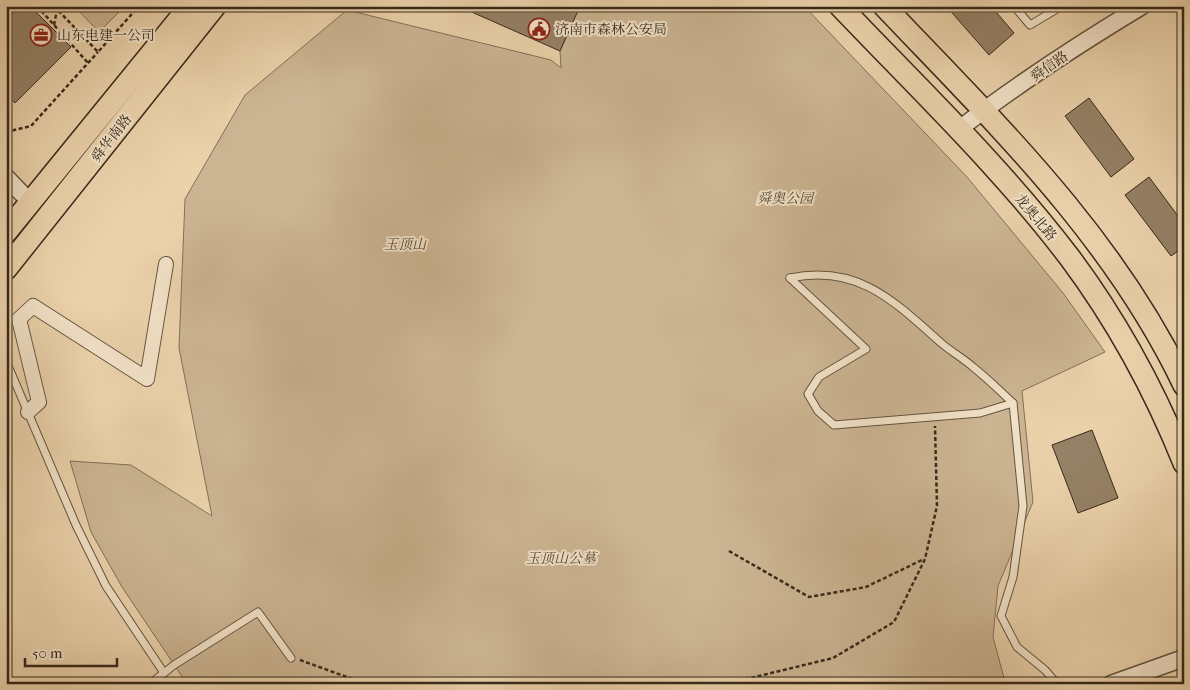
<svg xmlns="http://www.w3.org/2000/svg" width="1190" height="690" font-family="'IM FELL French Canon','Noto Serif SC',serif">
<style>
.green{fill:#ccb593;stroke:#827057}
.building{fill:#958166;stroke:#372a1b}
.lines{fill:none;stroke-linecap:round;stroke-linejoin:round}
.service-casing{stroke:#64543f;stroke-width:9}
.minor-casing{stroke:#64543f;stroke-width:16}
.tertiary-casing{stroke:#64543f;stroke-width:19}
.primary-casing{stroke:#372a1b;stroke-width:24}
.path{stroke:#372a1b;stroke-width:2.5;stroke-dasharray:4 2.5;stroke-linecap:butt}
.service{stroke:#f2e2c8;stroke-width:7}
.minor{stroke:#f2e2c8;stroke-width:14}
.tertiary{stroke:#f2e2c8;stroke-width:16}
.primary{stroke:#ebd2ab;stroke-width:21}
.labels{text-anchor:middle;stroke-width:4;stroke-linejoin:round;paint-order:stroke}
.poi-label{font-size:14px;fill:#372a1b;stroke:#f2e2c8;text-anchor:start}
.street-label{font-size:14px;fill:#372a1b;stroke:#f2e2c8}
.park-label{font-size:14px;font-style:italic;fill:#554633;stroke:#f2e2c8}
</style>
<rect width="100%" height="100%" fill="#ebd2ab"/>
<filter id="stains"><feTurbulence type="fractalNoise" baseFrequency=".004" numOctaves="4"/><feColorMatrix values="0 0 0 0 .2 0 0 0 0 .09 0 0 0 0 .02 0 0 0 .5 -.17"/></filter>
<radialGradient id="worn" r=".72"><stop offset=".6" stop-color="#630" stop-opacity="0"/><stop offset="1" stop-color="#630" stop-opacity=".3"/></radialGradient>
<g class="green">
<polygon points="74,6 123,6 124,7 99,32"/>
<polygon points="580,6 804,6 967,177 1063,293 1105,352 1022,391 1033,502 998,586 993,637 1004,678 993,684 187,684 122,587 91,532 70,461 131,465 212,516 179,348 185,199 245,95 347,10 551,60 561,68 560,51"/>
</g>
<g class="building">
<polygon points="6,6 30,6 71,47 15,103 6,94"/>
<polygon points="458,6 580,6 560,51"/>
<polygon points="946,6 991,6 1014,33 989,55"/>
<polygon points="1089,98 1134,159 1111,177 1065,116"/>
<polygon points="1149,177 1184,224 1184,247 1171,256 1125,195"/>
<polygon points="1092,430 1118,498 1078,513 1052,445"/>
</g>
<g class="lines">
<g class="service-casing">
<g id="service">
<polyline points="1014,6 1030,25 1062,6"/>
<path d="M790,278C857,264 893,300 940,342C950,351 963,358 973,367C987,378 1000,391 1013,403L1023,506L1013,577L1001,616L1017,647L1045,670L1057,684"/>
<polyline points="790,278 866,349 819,377 808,394 818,411 834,425 980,413 1013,403"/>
<polyline points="6,361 76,525 106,586 164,673"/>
<polyline points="150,684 174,665 258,612 291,658"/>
</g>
</g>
<g class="minor-casing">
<polyline id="minor" points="28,412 39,402 19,319 33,306 147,379 166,264"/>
</g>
<g class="tertiary-casing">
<g id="tertiary">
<path d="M958,130C1016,85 1079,44 1142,6"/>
<polyline points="6,177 30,202"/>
<polyline points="1111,684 1184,658"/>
</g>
</g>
<g class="primary-casing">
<g id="primary">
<path d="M840,6C918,88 1001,167 1070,258C1117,321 1155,391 1184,463"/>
<path d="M884,6C996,124 1113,236 1184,385"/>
<polyline points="6,232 190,6"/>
<polyline points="6,269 215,6"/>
</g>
</g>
<g class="path">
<polyline points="37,6 89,64"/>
<polyline points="54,6 98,52 139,6"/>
<polyline points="54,25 57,10"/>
<polyline points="6,132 31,126 98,52"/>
<polyline points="729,551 809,597 866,587 924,559"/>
<polyline points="300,660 366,684"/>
<polyline points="726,684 833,658 894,622 925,559 937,506 935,426"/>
</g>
<use href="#service" class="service"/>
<use href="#minor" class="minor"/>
<use href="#tertiary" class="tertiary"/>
<use href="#primary" class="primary"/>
</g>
<defs>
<g id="civic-ring" transform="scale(1.125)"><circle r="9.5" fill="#f2e2c8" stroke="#8f2418" stroke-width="1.5"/><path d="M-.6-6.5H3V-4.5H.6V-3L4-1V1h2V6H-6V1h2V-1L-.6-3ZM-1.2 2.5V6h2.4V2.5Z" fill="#8f2418"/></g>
<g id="office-ring" transform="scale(1.125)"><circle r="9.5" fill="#f2e2c8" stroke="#8f2418" stroke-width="1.5"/><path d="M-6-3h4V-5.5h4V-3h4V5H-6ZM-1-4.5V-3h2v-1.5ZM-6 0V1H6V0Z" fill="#8f2418"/></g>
</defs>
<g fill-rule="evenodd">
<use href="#civic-ring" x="539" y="29"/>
<use href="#office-ring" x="41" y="35"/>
</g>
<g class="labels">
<g class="poi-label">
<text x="555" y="34">济南市森林公安局</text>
<text x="57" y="40">山东电建一公司</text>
</g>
<g class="street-label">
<text transform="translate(1049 66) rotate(-34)" y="5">舜信路</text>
<text transform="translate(111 138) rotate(-52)" y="5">舜华南路</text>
<text transform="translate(1036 217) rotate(50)" y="5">龙奥北路</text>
</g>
<g class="park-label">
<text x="785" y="203">舜奥公园</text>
<text x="405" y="249">玉顶山</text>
<text x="561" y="563">玉顶山公墓</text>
</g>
</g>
<rect width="1190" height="690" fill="none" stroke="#ebd2ab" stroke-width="25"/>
<rect x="8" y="8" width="1175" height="675" fill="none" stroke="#372a1b" stroke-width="2.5"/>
<rect x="12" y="12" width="1165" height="665" fill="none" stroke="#372a1b"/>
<path d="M25 658v8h92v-8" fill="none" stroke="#372a1b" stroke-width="2.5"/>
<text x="32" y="658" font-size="15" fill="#372a1b" stroke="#f2e2c8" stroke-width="4" paint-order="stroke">50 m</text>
<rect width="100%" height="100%" filter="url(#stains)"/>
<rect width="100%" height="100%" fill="url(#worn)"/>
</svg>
